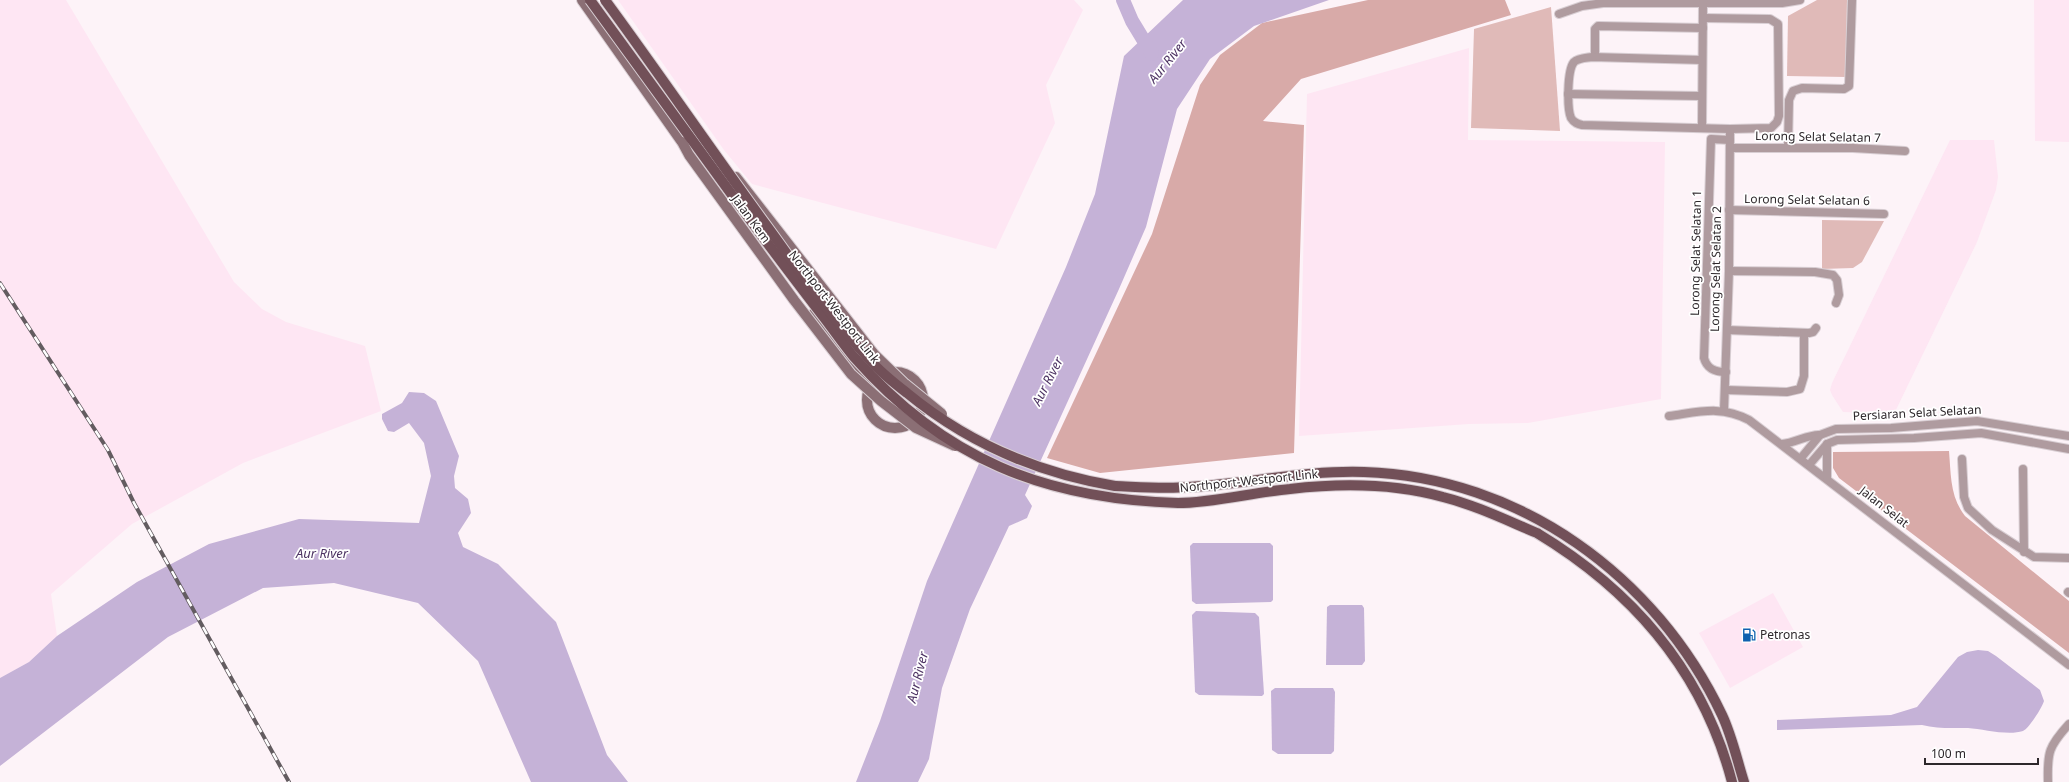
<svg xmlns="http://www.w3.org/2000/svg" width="2069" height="782" font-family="'Noto Sans',sans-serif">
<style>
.built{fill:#fee6f3}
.green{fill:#e0bab8}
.forest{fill:#d8aaa8}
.water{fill:#c5b2d7}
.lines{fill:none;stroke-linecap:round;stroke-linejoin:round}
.river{stroke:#c5b2d7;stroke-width:14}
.street-casing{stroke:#d8ced3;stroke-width:10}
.secondary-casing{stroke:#d8ced3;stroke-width:12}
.primary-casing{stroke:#d8ced3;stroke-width:12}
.street{stroke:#af9b9f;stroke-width:8}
.secondary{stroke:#8b6f75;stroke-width:10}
.primary{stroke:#725058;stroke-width:10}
.rail-casing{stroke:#635c60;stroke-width:4}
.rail{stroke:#fff;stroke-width:2.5;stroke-dasharray:8;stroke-linecap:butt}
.secondary-bridge-casing{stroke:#d8ced3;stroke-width:12;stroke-linecap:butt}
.primary-bridge-casing{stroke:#d8ced3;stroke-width:12;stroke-linecap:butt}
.secondary-bridge{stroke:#8b6f75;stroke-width:10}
.primary-bridge{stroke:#725058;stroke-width:10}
.labels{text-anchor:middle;stroke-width:3.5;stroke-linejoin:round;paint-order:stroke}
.street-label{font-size:12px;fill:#2d272b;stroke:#fff}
.poi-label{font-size:12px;fill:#2d272b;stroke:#fff;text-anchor:start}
.water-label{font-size:13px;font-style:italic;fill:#4d3363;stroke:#fff}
</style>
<rect width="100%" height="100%" fill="#fdf3f8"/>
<g class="built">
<polygon points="0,0 66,0 234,282 262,309 286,322 365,346 381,411 243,463 132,524 51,594 57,636 29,662 0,678"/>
<polygon points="618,0 1074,0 1083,10 1046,85 1055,123 996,249 752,184 724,150"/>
<polygon points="2034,0 2069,0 2069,142 2035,141"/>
<polygon points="1469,48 1468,140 1665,142 1661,399 1528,423 1469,424 1299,436 1307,94"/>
<polygon points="1950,140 1994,140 1998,177 1996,190 1977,242 1894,414 1843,412 1832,395 1830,390 1832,383"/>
<polygon points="1773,593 1803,647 1730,688 1699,633"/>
</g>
<g class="green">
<polygon points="1817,0 1847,0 1846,77 1787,76 1788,16"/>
<polygon points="1551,7 1560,131 1471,128 1474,29"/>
<polygon points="1822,220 1884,221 1862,262 1853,268 1822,269"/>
</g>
<g class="forest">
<polygon points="1368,0 1505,0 1511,15 1301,79 1263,121 1304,125 1294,453 1100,473 1047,458 1152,234 1200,85 1220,55 1262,23"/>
<path d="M1949,451C1951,475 1950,497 1965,516L2069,601V653L1839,478L1833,468V452Z"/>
</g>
<g class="water">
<polygon points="1183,0 1329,0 1254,26 1210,59 1177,109 1146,227 1119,289 1025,495 1032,506 1027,518 1009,526 970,609 942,688 929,759 918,782 856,782 880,721 927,581 1066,267 1095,194 1124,56"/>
<polygon points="409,392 424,393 436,401 459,456 454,476 455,488 468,499 471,513 458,533 463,547 498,564 556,622 607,755 628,782 531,782 478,661 418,603 334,583 263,588 168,637 0,766 0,678 29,662 57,636 137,582 209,544 299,519 419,523 431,476 424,443 409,423 394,432 388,431 382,419 382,414 402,403"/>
<polygon points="1193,543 1270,543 1273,546 1273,600 1271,602 1196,604 1192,601 1190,546"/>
<polygon points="1330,605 1362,605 1364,608 1365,661 1362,665 1326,665 1327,607"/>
<polygon points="1196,611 1255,613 1259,617 1264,694 1262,696 1199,695 1195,692 1192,615"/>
<path d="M1978,650L1988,651L1996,656L2040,690L2044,701C2042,708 2029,728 2023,731C2008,736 1983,729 1968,728C1952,728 1937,729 1922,725L1777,730V720L1891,715L1917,707L1958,657L1967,652Z"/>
<polygon points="1275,688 1333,688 1335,692 1334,751 1331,754 1278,754 1272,750 1271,691"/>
</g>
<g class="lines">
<polyline class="river" points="1123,0 1132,21 1152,54"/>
<g class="street-casing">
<g id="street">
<polyline points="1559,14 1582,6 1603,3 1782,3 1800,0"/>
<polyline points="1595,57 1595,29 1598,26 1703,28"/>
<path d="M1702,60L1592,57C1585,58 1578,58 1574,62C1567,70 1567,109 1571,118C1574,123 1578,124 1582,125L1730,129L1771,128L1777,122L1779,116L1778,24L1770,19L1703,18"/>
<polyline points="1568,94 1701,96"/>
<polyline points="1702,128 1703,3"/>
<polyline points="1730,148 1853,148 1905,151"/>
<polyline points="1788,148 1789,100 1793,91 1802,88 1844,89 1849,86 1852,0"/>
<polyline points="1729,210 1884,214"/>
<polyline points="1729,271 1815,272 1833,275 1837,280 1839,295 1836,303"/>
<polyline points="1727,330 1809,333 1813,332 1816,328"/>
<path d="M1726,372C1715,372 1707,369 1704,358L1711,139L1730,140"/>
<polyline points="1726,390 1787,392 1800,389 1804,376 1804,333"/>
<polyline points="1724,410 1729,271 1730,129"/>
<path d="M1669,416C1699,412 1721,405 1749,420L2069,665"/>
<path d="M1782,444C1795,443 1809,434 1820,435"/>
<polyline points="1801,458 1820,435 1836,429 1891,428 1977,421 2069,436"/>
<polyline points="1962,459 1964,497 1968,508 1992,530 2034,557 2069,558"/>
<polyline points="1809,465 1827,444 1837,440 1914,438 1981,433 2069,449"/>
<polyline points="2023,469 2024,552"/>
<polyline points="1827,478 1827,444"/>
<polyline points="2068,592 2069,593"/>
<path d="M2048,782C2047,752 2049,746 2069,724"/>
</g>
</g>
<g class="secondary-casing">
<g id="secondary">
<polyline points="582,0 682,142 725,193"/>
<polyline points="736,177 874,354"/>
<polyline points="814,313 844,354 872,385"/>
<circle cx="895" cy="400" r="28"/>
</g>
</g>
<g class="primary-casing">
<g id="primary">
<path d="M1115,486C1140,487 1164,489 1189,487C1247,484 1305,470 1364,472C1520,477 1656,576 1722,715C1732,736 1737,760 1744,782"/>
<path d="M1537,533C1633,591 1703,671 1732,782"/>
</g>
</g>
<use href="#street" class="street"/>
<use href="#secondary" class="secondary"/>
<use href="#primary" class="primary"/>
<g class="rail-casing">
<polyline id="rail" points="0,283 108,450 134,503 289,782"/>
</g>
<use href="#rail" class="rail"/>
<g class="secondary-bridge-casing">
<g id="secondary-bridge">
<polyline points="682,142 689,155 794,300 851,374 881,401 916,428 955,446"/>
<polyline points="874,354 905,384 942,414"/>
</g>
</g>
<g class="primary-bridge-casing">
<g id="primary-bridge">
<path d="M590,0C644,75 699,150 754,225C776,255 799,285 822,315C833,329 843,344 854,357C944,459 1044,499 1178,503C1212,503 1255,492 1290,489C1341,483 1393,483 1443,497C1475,505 1506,520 1537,533"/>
<path d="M605,0C661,76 713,153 769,229C801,273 832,319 869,359C880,372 894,383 907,393C969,444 1037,473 1115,486"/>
</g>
</g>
<use href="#secondary-bridge" class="secondary-bridge"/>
<use href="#primary-bridge" class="primary-bridge"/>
</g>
<defs>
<g id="fuel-bare" transform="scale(1.08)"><path d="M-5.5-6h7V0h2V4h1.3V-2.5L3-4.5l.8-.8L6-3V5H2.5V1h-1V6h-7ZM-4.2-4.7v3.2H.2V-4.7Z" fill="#0f61af" stroke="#fff" stroke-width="2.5" paint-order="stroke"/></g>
</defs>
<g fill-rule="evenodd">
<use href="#fuel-bare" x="1749" y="635"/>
</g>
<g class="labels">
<g class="street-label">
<text transform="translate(1818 137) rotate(1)" y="4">Lorong Selat Selatan 7</text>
<text transform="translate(1807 200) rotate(1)" y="4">Lorong Selat Selatan 6</text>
<text transform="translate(751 219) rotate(54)" y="4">Jalan Kem</text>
<text transform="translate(1696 253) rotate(-89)" y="4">Lorong Selat Selatan 1</text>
<text transform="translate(1716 269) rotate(-89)" y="4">Lorong Selat Selatan 2</text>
<text transform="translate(834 307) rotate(52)" y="4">Northport-Westport Link</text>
<text transform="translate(1917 413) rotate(-3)" y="4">Persiaran Selat Selatan</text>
<text transform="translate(1249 481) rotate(-6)" y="4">Northport-Westport Link</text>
<text transform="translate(1884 507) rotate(38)" y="4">Jalan Selat</text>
</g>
<g class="poi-label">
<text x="1760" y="639">Petronas</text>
</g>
<g class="water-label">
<text transform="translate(1167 61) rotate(-51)" y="5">Aur River</text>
<text transform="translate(1047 381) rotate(-63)" y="5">Aur River</text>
<text x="322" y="558">Aur River</text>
<text transform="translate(917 677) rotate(-76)" y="5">Aur River</text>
</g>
</g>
<path d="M1925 758v6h113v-6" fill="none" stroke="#2d272b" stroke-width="2"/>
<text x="1931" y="758" font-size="12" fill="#2d272b" stroke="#ffffff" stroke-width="3" paint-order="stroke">100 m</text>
</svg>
